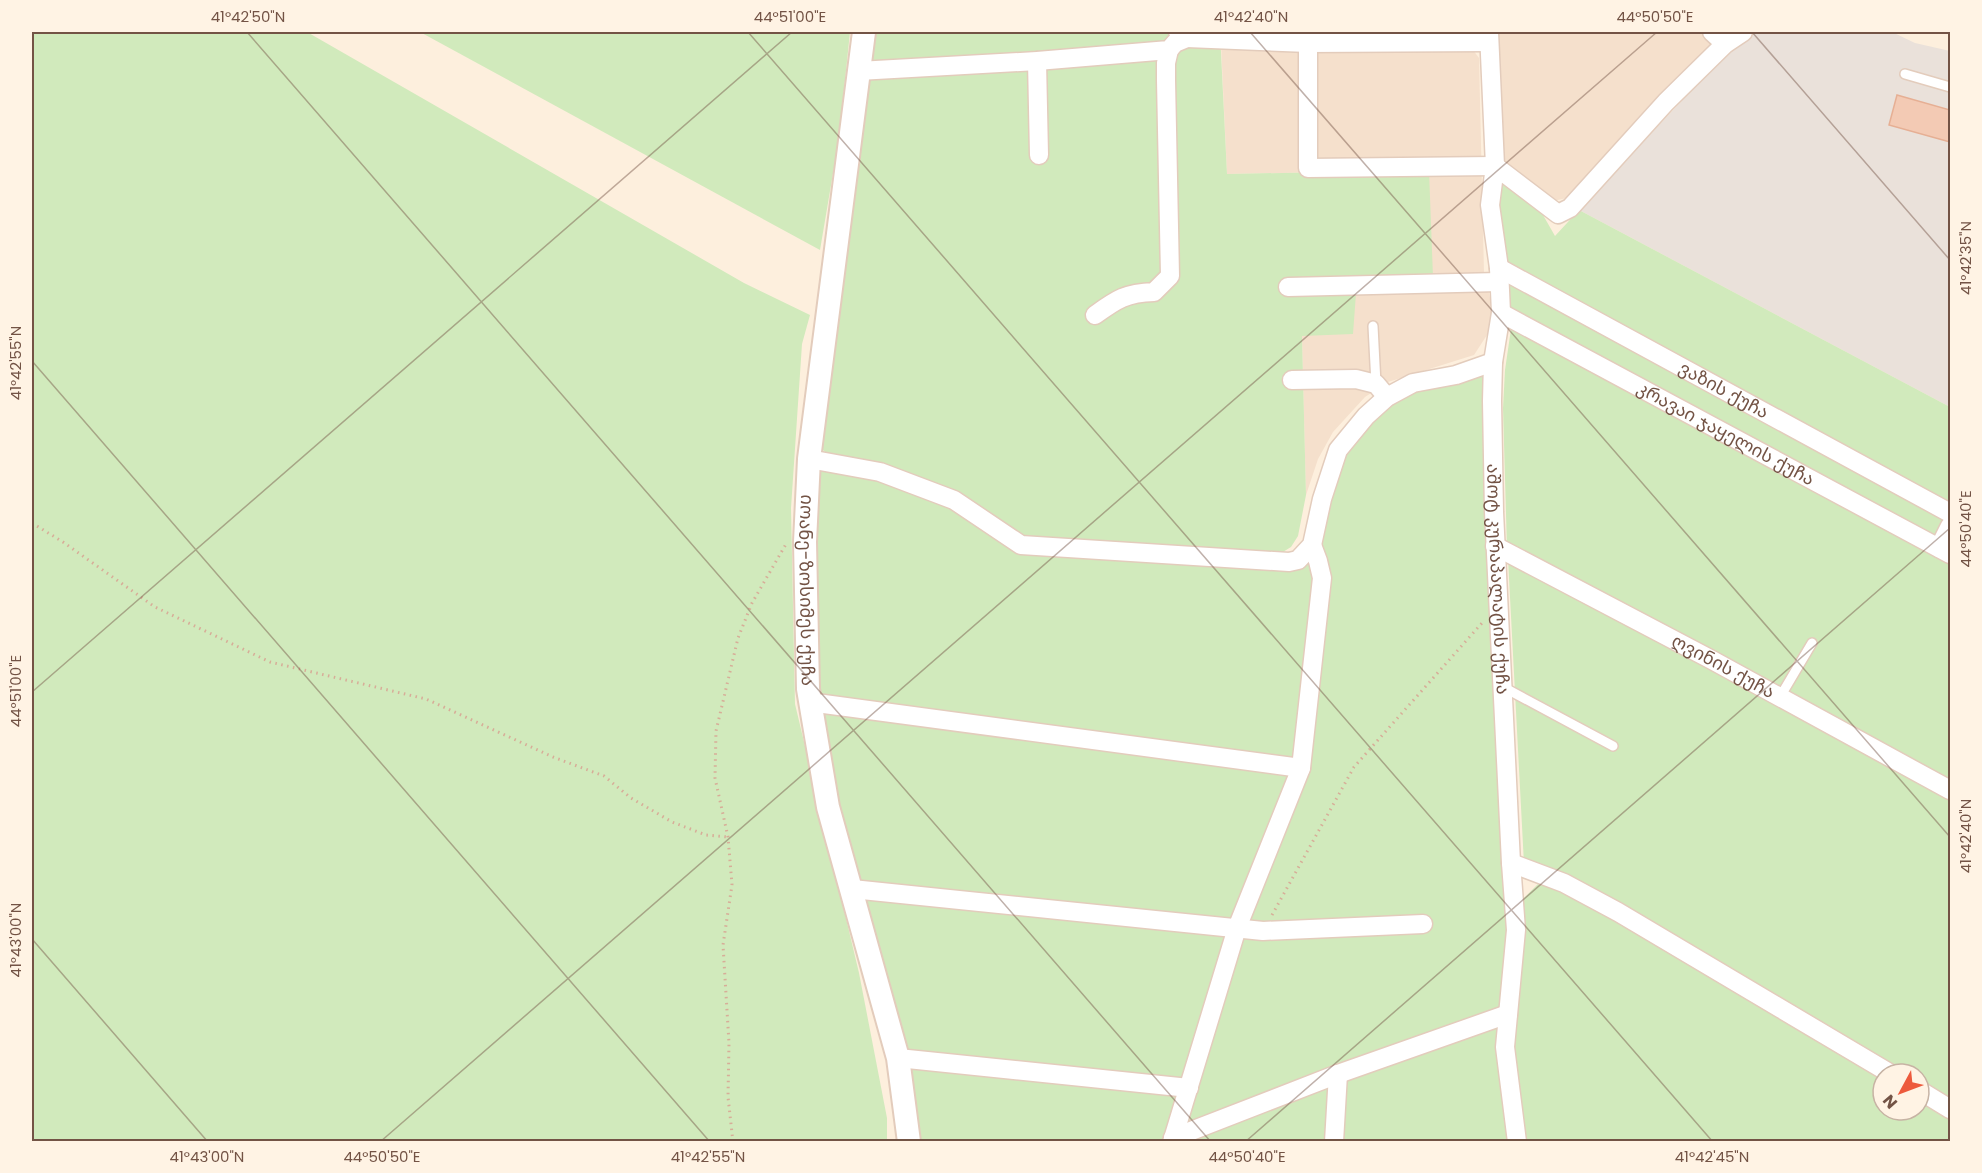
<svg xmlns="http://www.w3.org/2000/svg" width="1982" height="1173" font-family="Poppins,'Noto Sans Georgian',sans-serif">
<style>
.residential{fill:#f5e0cc}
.industrial{fill:#eae1da}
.green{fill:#d1eabc}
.building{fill:#f3cab4;stroke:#e6af94;stroke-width:1.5}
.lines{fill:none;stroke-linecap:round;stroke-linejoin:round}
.service-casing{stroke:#e3ccbc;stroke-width:12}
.minor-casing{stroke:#e3ccbc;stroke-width:21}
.tertiary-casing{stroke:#e3ccbc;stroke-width:26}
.path{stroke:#d7ad98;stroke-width:3;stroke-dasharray:1.5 4.5;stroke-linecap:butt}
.service{stroke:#fff;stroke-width:9}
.minor{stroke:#fff;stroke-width:18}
.tertiary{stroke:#fff;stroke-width:22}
.ticks{fill:none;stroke:#735345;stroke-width:1.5;stroke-opacity:0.45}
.labels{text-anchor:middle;stroke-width:4.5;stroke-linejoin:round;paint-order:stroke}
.street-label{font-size:18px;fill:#735345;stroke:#fff3e4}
.neatline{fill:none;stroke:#735345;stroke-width:2}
.ticks-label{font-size:15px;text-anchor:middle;fill:#735345}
</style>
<rect width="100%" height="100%" fill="#fdefdd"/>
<g class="residential">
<polygon points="1496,32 1704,32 1718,41 1567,198 1553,201 1499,166"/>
<polygon points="1221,44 1473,50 1479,58 1484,273 1490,298 1491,320 1487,335 1474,355 1388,382 1365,397 1333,432 1318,459 1306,495 1302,336 1357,280 1428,170 1227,174"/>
</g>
<polygon class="industrial" points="1756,32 1892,32 1915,43 1950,51 1950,407 1579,210 1724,56"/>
<g class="green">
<polygon points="32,32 307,32 744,283 810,315 802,344 791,508 795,704 859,973 887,1118 887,1141 32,1141"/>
<polygon points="420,32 850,32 839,138 820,250"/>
<polygon points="871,32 1220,32 1227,174 1429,170 1433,277 1357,280 1353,334 1302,336 1306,495 1298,536 1291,547 1278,555 1028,539 1013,530 826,453 816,443"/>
<polygon points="1501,180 1535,201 1555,236 1579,210 1950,407 1950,506 1499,258 1498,201"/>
<polygon points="1499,268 1950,513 1950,554 1501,313"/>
<polygon points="1512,322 1950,558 1950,787 1507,549 1503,408 1505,370"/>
<polygon points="1493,362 1516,906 1543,879 1883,1074 1883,1110 1919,1110 1919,1090 1950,1109 1950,1141 909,1141 809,702 809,459 954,500 1021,545 1298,560 1338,450 1387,397"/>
<polygon points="1508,559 1950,795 1950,1104 1919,1085 1919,1074 1901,1074 1626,911 1524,864"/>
</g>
<polygon class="building" points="1897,95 1950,110 1950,142 1889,125"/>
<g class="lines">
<g class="service-casing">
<g id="service">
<polyline points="1905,74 1950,87"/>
<polyline points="1373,326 1376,384"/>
<polyline points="1503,687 1613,746"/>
<polyline points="1780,697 1812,643"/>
</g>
</g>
<g class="minor-casing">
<g id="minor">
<polyline points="1178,32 1187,38 1308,43 1489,42"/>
<path id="s1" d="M1489,32L1495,166L1490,205L1499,268L1501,313L1493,362L1492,401L1494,512L1511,863L1516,930L1505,1047L1517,1142"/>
<polyline points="1712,32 1725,44"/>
<polyline points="1308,43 1308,168 1495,166"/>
<polyline points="1037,61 1039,155"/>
<polyline points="858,71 1037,61 1169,50 1175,43 1187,38"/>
<polyline points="1495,166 1558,214 1570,208 1666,102 1725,44 1743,32"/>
<path id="s2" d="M1499,268L1950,513"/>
<polyline points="1288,287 1499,282"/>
<path id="s3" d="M1501,313L1950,554"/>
<path d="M1095,315C1117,299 1126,293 1154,292L1170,276L1166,80V63L1169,50"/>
<polyline points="1292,380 1356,379 1376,384 1387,397"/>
<polyline points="809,459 880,472 954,500 1021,545 1289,562 1298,560 1312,545 1322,499 1338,450 1366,416 1387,397 1413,383 1456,375 1493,362"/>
<path id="s4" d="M1495,546L1712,660L1950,790"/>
<polyline points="1939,548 1950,526"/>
<polyline points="809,702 1301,768"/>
<polyline points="1511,863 1564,883 1618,912 1891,1074"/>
<polyline points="852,889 1263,931 1423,924"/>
<polyline points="898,1058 1189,1088"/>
<polyline points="1919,1090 1950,1109"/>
<polyline points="1173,1138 1338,1074 1508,1014"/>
<polyline points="1172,1142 1237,928 1301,768 1322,578 1318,561 1312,545"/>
<polyline points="1334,1142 1338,1074"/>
</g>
</g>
<g class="tertiary-casing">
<g id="tertiary">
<path id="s5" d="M864,32L809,459L805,542L808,689L828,807L898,1058L909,1142"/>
</g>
</g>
<g class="path">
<polyline points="32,523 63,542 155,607 270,662 426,699 553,757 604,776 631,798 672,822 706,835 728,837"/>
<polyline points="1272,915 1354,767 1482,623"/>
<polyline points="733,1142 728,1097 729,1043 723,945 732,885 728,837 715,778 716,731 738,638 752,603 786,544"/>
</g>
<use href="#service" class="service"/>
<use href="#minor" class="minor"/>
<use href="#tertiary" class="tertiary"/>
</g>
<path class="ticks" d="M247,32L1211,1142M748,32L1713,1142M1250,32L1950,837M1752,32L1950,260M32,361L710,1142M32,692L792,32M32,939L208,1142M380,1142L1657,32M1245,1142L1950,528"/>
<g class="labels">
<g class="street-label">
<text dy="6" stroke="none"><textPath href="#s2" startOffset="256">ვაზის ქუჩა</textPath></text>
<text dy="6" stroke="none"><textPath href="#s3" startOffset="255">კრავაი ჯაყელის ქუჩა</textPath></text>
<text dy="6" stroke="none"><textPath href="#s1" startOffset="549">აშოტ კურაპალატის ქუჩა</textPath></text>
<text dy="6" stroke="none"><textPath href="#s5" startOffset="562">იოანე-ზოსიმეს ქუჩა</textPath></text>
<text dy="6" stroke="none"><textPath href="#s4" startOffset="258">ღვინის ქუჩა</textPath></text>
</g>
</g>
<rect width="1982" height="1173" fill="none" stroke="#fff3e4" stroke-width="66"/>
<g transform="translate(1901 1092) rotate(229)"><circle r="28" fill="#fff3e4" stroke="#c7b3a4" stroke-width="1.5"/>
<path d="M0-4.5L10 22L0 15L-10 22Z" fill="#ed5a3c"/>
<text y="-9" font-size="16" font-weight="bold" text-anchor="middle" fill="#735345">N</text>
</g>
<rect x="33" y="33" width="1916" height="1107" class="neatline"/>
<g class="ticks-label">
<text x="248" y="22">41°42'50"N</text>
<text x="790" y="22">44°51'00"E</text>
<text x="1251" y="22">41°42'40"N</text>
<text x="1655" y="22">44°50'50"E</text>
<text transform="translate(1966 258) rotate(-90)" y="5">41°42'35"N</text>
<text transform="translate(16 363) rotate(-90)" y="5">41°42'55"N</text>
<text transform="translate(1966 529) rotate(-90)" y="5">44°50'40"E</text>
<text transform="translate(16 691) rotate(-90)" y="5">44°51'00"E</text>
<text transform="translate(1966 836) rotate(-90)" y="5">41°42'40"N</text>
<text transform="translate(16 940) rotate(-90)" y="5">41°43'00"N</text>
<text x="207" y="1162">41°43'00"N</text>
<text x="382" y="1162">44°50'50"E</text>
<text x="708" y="1162">41°42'55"N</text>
<text x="1247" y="1162">44°50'40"E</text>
<text x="1712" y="1162">41°42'45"N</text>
</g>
</svg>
